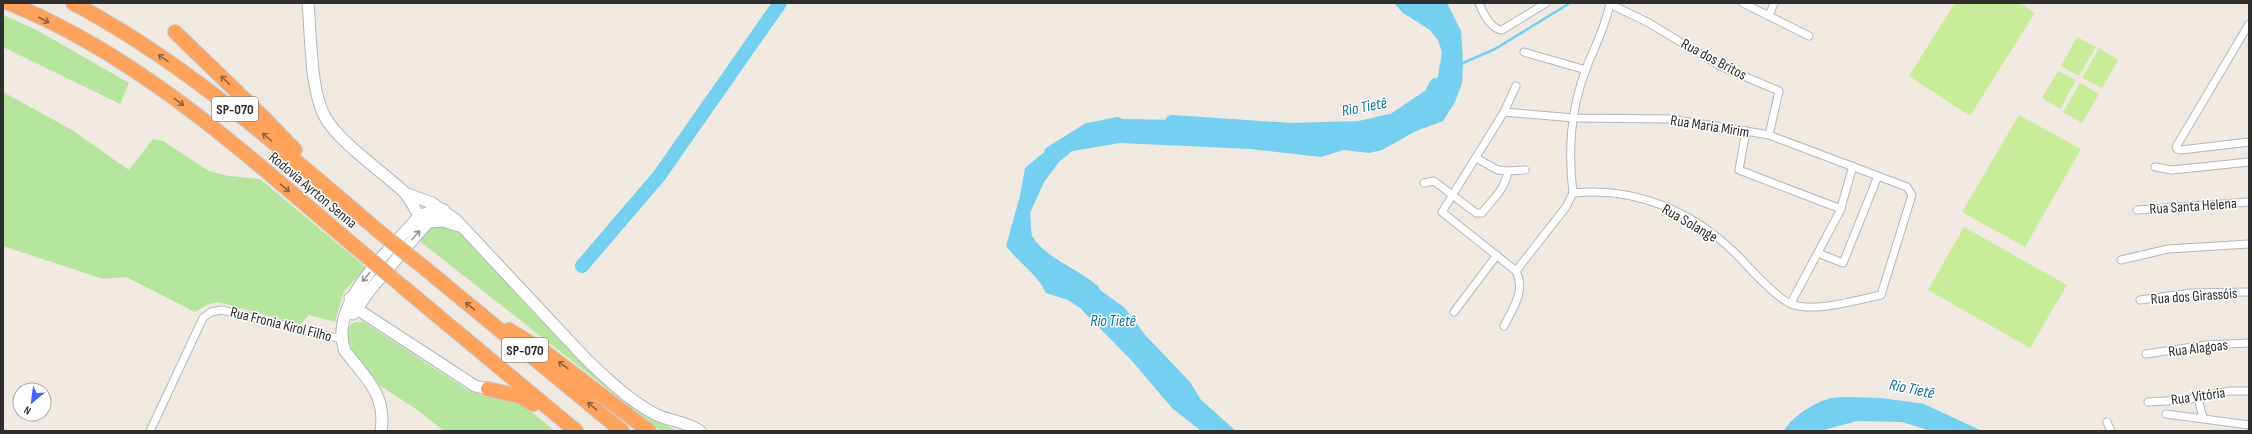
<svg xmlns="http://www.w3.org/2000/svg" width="2252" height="434" font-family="'Sofia Sans Condensed',sans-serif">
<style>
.green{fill:#b6e59e}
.pitch{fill:#c9ec9a}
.water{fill:#75cff0}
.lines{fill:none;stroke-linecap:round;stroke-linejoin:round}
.stream{stroke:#75cff0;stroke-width:2.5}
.river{stroke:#75cff0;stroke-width:14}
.street-casing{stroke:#b4b7c1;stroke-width:9}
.secondary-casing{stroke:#b4b7c1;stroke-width:13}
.highway-casing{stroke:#c9c9c9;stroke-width:16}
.street{stroke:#fff;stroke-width:7}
.secondary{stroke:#fff;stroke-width:11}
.highway{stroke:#ffa35c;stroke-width:14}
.highway-bridge-casing{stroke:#c9c9c9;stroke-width:16;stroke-linecap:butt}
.highway-bridge{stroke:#ffa35c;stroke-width:14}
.oneway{stroke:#8c6343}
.oneway2{stroke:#969696}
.labels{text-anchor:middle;stroke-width:3;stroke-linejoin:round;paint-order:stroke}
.shield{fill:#fff;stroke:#6d6d6d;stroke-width:1}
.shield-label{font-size:14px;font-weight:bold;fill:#2e2e2e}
.street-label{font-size:15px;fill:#2e2e2e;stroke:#fff}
.water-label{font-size:16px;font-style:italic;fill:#0d6fa3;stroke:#fff}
</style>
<rect width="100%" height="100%" fill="#efe9e1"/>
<g class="green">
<polygon points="3,15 35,29 129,83 120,104 3,47"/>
<polygon points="3,92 72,130 129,170 153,139 163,141 209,171 229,176 260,179 367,268 344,291 335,322 309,315 300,324 218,302 209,304 195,312 126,277 103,279 3,246"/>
<polygon points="444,225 457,231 471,244 588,368 645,414 677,431 661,431 417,239 431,227"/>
<polygon points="356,322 364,322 466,389 487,397 509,398 523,405 555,431 444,431 419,411 379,385 348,344 347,330 351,324"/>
</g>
<g class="pitch">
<polygon points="1955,3 2020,3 2035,13 1970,116 1909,76"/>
<polygon points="2077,37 2096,47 2079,76 2061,66"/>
<polygon points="2099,48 2118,60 2102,88 2082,78"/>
<polygon points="2058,71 2076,80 2060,109 2042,98"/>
<polygon points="2080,83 2099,94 2082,123 2063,112"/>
<polygon points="2019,115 2081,149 2025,247 1962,212"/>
<polygon points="1964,227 2067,285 2030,348 1928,290"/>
</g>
<g class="water">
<path d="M1394,3H1447L1461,31L1463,63L1462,83L1455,102L1443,121L1416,131L1382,150L1369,153L1344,150L1321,157L1251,149L1120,143L1072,151L1059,162L1044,182L1030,213L1033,251L1043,267L1063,276L1089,282L1125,308L1146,336L1190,382L1201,400L1236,431H1201L1172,408L1132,361L1080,308L1068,300L1046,293C1037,274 1018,262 1006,246L1020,196L1025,168L1043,153L1120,119L1183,120L1200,128H1235L1282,136L1395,126L1411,116L1422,106L1438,76L1442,52L1438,40L1430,30L1403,13Z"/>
<path d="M1882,398L1924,404L1982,431H1931L1902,422L1857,421L1820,431H1784C1791,417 1816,401 1832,398C1848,396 1866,398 1882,398Z"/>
</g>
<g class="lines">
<polyline class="stream" points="1463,63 1495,49 1570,3"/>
<g class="river">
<polyline points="1172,122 1291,130 1359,128 1394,120 1431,95 1436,85"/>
<polyline points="1051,153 1088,130 1117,124"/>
<path d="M1023,233C1034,262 1071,272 1093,291"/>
<polyline points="582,266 659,176 780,3"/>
</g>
<g class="street-casing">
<g id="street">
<path d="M1479,3C1483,13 1491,29 1502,30L1546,3"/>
<polyline points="1743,3 1809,36"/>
<polyline points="1610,4 1649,23 1720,66 1779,91 1769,135"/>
<polyline points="1769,16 1774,3"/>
<polyline points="2249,24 2176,147 2177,149 2181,150 2249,142"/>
<polyline points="1524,52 1586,70"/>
<path d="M1504,112L1574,118L1671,119L1746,131L1769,135L1907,187L1912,195L1881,295C1858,300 1816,312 1794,305C1779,301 1752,271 1741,259C1697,213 1637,186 1573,193L1566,207L1516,271"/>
<polyline points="1746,131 1739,170 1841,209"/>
<polyline points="1476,158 1498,170 1508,171"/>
<polyline points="2155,167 2172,170 2249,162"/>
<path d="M1424,183L1434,181L1476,213H1482C1492,200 1506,188 1508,171L1525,170"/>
<path d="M1573,193C1568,152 1571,108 1586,69C1594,48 1606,26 1610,3"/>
<polyline points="2137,210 2249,202"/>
<polyline points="1818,253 1843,263 1878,176"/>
<polyline points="2121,260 2168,249 2249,244"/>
<polyline points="2140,300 2190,293 2249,292"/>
<polyline points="1791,303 1840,211 1853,166"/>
<polyline points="1454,312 1497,255"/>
<path d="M1504,326C1513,308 1526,291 1516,271L1442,212L1504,112L1516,86"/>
<polyline points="2146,354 2206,345 2249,343"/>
<polyline points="2198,398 2203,418"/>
<polyline points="2148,402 2185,400 2230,391 2249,391"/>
<polyline points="2166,414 2249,425"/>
<polyline points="2107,422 2111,431"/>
<polyline points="150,431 203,318 211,312 221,310 341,339"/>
</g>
</g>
<g class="secondary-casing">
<g id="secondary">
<path d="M308,3C311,34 310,90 325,117C339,142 380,170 402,190C413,199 415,217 428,222"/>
<path d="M407,194L432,203L456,220L586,359C607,379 631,402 657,415C671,421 687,422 700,431"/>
<polyline points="428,222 443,221 459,226"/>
<polyline points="350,298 352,305 357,309 475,386 488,389"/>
<polyline points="353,314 370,290 428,222"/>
<path d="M381,431C387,395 365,377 345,351C327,303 392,249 419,216L429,212L444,210"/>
</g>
</g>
<g class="highway-casing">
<g id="highway">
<path d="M9,3C145,58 254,162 365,255"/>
<path d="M73,3C188,64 284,151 382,234"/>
<polyline points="175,32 266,120 295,150"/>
<polyline points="427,270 622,431"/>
<polyline points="403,287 576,431"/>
<polyline points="509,330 545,352 649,431"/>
<polyline points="488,389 519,396 533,404"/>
</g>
</g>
<use href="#street" class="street"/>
<use href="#secondary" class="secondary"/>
<use href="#highway" class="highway"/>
<g class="highway-bridge-casing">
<g id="highway-bridge">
<polyline points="382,234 427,270"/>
<polyline points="365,255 403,287"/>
</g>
</g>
<use href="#highway-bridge" class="highway-bridge"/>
</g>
<defs><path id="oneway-shaft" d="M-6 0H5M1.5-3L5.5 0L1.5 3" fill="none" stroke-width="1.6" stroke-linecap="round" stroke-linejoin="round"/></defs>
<g class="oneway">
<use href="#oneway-shaft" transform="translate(44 20) rotate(27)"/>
<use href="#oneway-shaft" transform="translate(163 58) rotate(-145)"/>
<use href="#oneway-shaft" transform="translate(225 80) rotate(-136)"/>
<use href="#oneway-shaft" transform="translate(179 102) rotate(37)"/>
<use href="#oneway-shaft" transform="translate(267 137) rotate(-140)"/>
<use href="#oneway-shaft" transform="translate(285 188) rotate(40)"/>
<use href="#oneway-shaft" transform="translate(470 306) rotate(-141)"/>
<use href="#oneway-shaft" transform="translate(563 365) rotate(-143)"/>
<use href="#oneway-shaft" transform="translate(592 406) rotate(-140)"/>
</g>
<g class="oneway2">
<use href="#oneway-shaft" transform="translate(416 235) rotate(-49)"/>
<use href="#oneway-shaft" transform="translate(366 277) rotate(131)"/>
</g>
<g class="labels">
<g class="shield">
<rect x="212" y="97" width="46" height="24" rx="3"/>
<rect x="502" y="338" width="46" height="24" rx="3"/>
</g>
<g class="shield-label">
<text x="235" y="114">SP-070</text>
<text x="525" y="355">SP-070</text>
</g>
<g class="street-label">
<text transform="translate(1714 59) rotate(28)" y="5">Rua dos Britos</text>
<text transform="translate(1710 126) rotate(9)" y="5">Rua Maria Mirim</text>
<text transform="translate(313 190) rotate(40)" y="5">Rodovia Ayrton Senna</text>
<text transform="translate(2193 206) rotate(-4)" y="5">Rua Santa Helena</text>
<text transform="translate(1690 223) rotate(30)" y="5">Rua Solange</text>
<text transform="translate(2194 296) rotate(-4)" y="5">Rua dos Girassóis</text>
<text transform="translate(281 324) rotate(14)" y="5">Rua Fronia Kirol Filho</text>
<text transform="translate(2198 348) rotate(-7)" y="5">Rua Alagoas</text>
<text transform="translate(2198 396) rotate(-8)" y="5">Rua Vitória</text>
</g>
<g class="water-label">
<text transform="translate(1364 106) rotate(-11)" y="6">Rio Tietê</text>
<text x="1113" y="326">Rio Tietê</text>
<text transform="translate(1912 388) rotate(12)" y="6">Rio Tietê</text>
</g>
</g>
<rect width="2252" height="434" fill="none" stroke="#2e2e2e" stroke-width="8"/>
<g transform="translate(32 402) rotate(209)"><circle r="19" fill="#ffffff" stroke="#ababab"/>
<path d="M0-3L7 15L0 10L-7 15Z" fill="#4264fb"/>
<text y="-6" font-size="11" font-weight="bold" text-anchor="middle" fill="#2e2e2e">N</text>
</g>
</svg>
